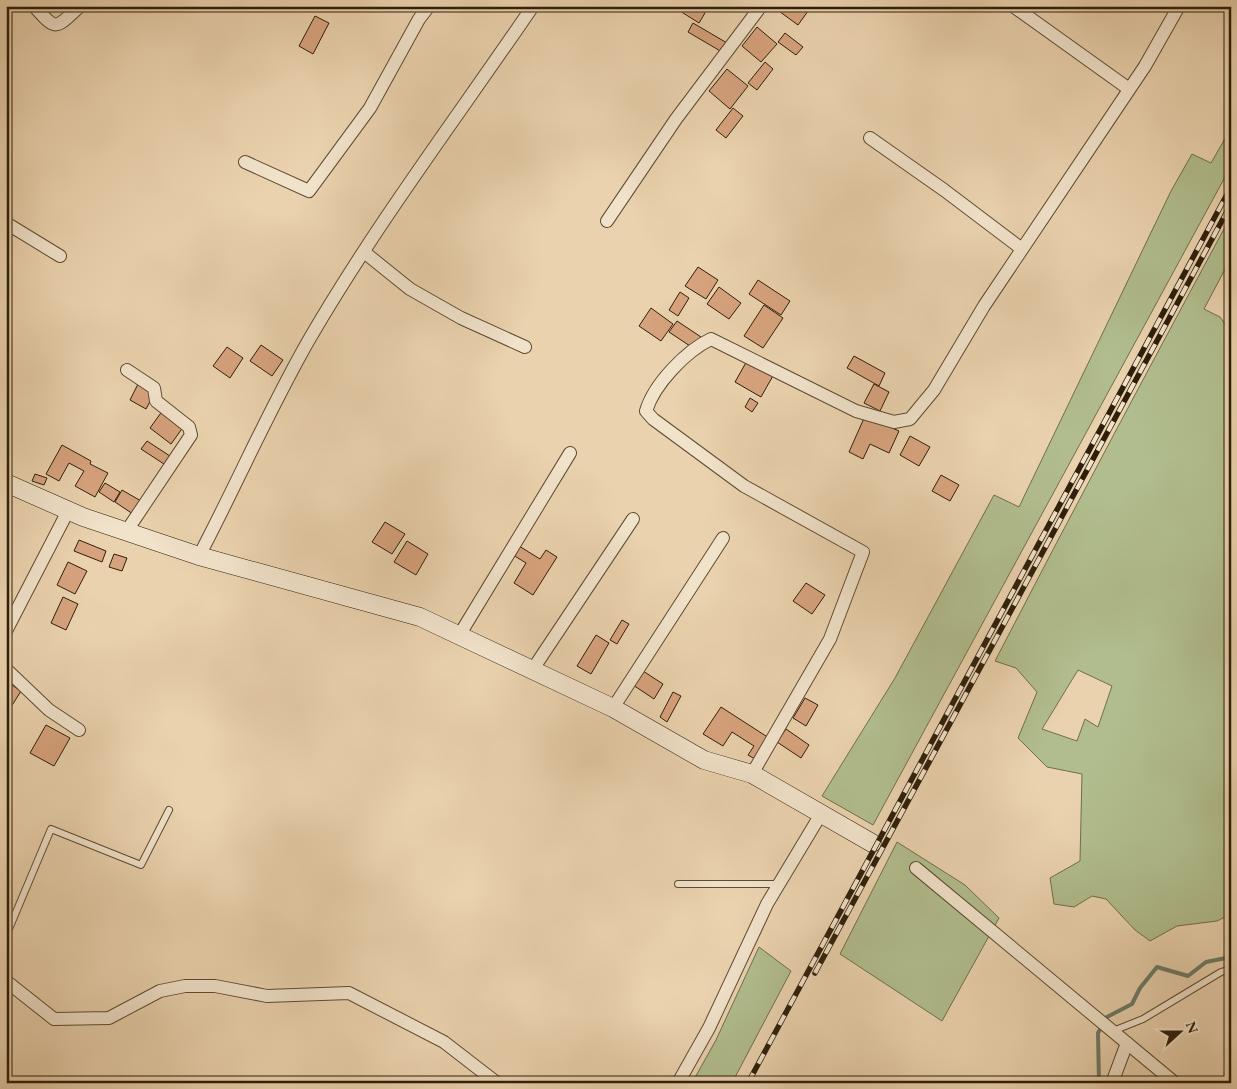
<svg xmlns="http://www.w3.org/2000/svg" width="1237" height="1089" font-family="'EB Garamond',serif">
<style>
.green{fill:#b1bd8e;stroke:#706e4c;fill-rule:evenodd}
.lines{fill:none;stroke-linecap:round;stroke-linejoin:round}
.stream{stroke:#6e7b69;stroke-width:4}
.building{fill:#d7a37e;stroke:#2e1f0a}
.lane-casing{stroke:#5d4c33;stroke-width:8}
.street-casing{stroke:#5d4c33;stroke-width:14}
.secondary-casing{stroke:#2e1f0a;stroke-width:19}
.lane{stroke:#f1e2ca;stroke-width:6}
.street{stroke:#f1e2ca;stroke-width:12}
.secondary{stroke:#f1e2ca;stroke-width:18}
.rail-casing{stroke:#2e1f0a;stroke-width:5.5}
.rail{stroke:#f1e2ca;stroke-width:4;stroke-dasharray:11;stroke-linecap:butt}
</style>
<rect width="100%" height="100%" fill="#ead2ae"/>
<filter id="stains"><feTurbulence type="fractalNoise" baseFrequency=".004" numOctaves="4"/><feColorMatrix values="0 0 0 0 .2 0 0 0 0 .09 0 0 0 0 .02 0 0 0 .5 -.17"/></filter>
<radialGradient id="worn" r=".72"><stop offset=".6" stop-color="#630" stop-opacity="0"/><stop offset="1" stop-color="#630" stop-opacity=".3"/></radialGradient>
<g class="green">
<polygon points="1231,128 1231,166 873,825 822,796 895,678 994,495 1019,507 1171,191 1192,154 1211,163"/>
<path d="M1231,216V258L1204,309L1220,317L1231,332V914L1217,921L1177,926L1150,941L1135,930L1106,899L1092,896L1074,907L1054,904L1050,878L1080,861L1082,774L1047,767L1018,738L1037,692L1016,668L995,661C1072,512 1151,364 1231,216ZM1078,670L1112,686L1098,727L1085,719L1077,741L1042,729Z"/>
<polygon points="897,842 965,885 999,918 942,1021 840,954"/>
<polygon points="759,947 791,971 732,1083 692,1083 716,1040"/>
</g>
<g class="lines">
<polyline class="stream" points="1099,1083 1098,1033 1107,1017 1132,1004 1140,988 1157,967 1188,976 1206,962 1231,957"/>
</g>
<g class="building">
<polygon points="672,6 694,6 705,13 699,23"/>
<polygon points="772,6 810,6 811,7 798,25"/>
<polygon points="315,16 329,23 313,54 299,46"/>
<polygon points="693,23 727,43 722,52 688,32"/>
<polygon points="757,27 777,44 761,62 742,46"/>
<polygon points="785,33 803,47 796,55 778,42"/>
<polygon points="765,62 773,69 757,90 748,83"/>
<polygon points="727,69 748,86 730,109 709,91"/>
<polygon points="733,108 743,116 726,138 716,130"/>
<polygon points="698,267 718,280 706,299 685,286"/>
<polygon points="758,280 790,301 781,315 749,294"/>
<polygon points="719,287 741,303 729,319 707,304"/>
<polygon points="680,292 689,298 678,316 669,310"/>
<polygon points="764,305 783,318 763,348 744,336"/>
<polygon points="651,308 673,324 661,341 639,326"/>
<polygon points="677,321 701,337 693,348 669,332"/>
<polygon points="261,345 283,360 272,376 250,361"/>
<polygon points="227,347 243,358 230,378 213,366"/>
<polygon points="854,356 885,373 879,386 847,368"/>
<polygon points="748,359 774,374 761,397 735,382"/>
<polygon points="138,384 155,392 146,409 130,400"/>
<polygon points="874,384 889,392 880,411 864,403"/>
<polygon points="750,398 758,403 752,412 745,407"/>
<polygon points="163,410 184,426 171,444 150,428"/>
<polygon points="865,416 899,431 889,453 870,444 863,459 849,452"/>
<polygon points="910,436 930,447 919,466 900,455"/>
<polygon points="147,441 173,458 167,466 141,449"/>
<polygon points="62,445 91,461 90,464 108,473 95,497 75,486 84,471 69,463 59,481 46,474"/>
<polygon points="35,474 47,478 44,485 32,481"/>
<polygon points="941,475 959,485 950,501 932,491"/>
<polygon points="105,483 120,492 114,502 99,492"/>
<polygon points="122,490 141,501 133,514 115,502"/>
<polygon points="385,522 405,534 392,554 372,542"/>
<polygon points="79,540 106,551 102,562 74,551"/>
<polygon points="407,541 428,554 416,575 394,562"/>
<polygon points="519,546 540,559 546,550 557,557 533,595 514,583 526,563 513,555"/>
<polygon points="114,554 127,558 122,571 109,567"/>
<polygon points="68,562 87,571 75,594 57,585"/>
<polygon points="806,583 825,595 812,614 793,601"/>
<polygon points="63,597 78,604 66,630 51,623"/>
<polygon points="622,620 629,624 617,644 610,640"/>
<polygon points="596,635 609,643 591,674 577,666"/>
<polygon points="643,671 663,684 654,699 633,685"/>
<polygon points="6,681 21,691 6,715"/>
<polygon points="673,692 681,696 667,722 660,717"/>
<polygon points="805,698 818,705 806,726 793,718"/>
<polygon points="721,707 769,738 755,759 748,755 754,746 732,732 723,746 703,734"/>
<polygon points="46,725 70,738 54,766 30,753"/>
<polygon points="786,729 809,745 801,758 777,742"/>
</g>
<g class="lines">
<g class="lane-casing">
<g id="lane">
<polyline points="678,884 779,884"/>
<polyline points="6,936 51,829 141,865 169,810"/>
<polyline points="1113,1031 1143,1019 1221,972 1231,969"/>
</g>
</g>
<g class="street-casing">
<g id="street">
<path d="M34,6C57,32 55,29 80,6"/>
<polyline points="1013,6 1129,89"/>
<polyline points="870,138 944,190 1022,249"/>
<polyline points="245,162 309,191 370,108 419,19 429,6"/>
<polyline points="607,221 676,119 761,6"/>
<polyline points="6,223 60,256"/>
<polyline points="364,252 410,289 461,318 525,347"/>
<polyline points="126,532 191,435 189,427 156,401 154,388 127,370"/>
<path d="M199,556C237,484 269,409 310,338C377,223 458,116 533,6"/>
<polyline points="6,631 68,511"/>
<polyline points="460,634 570,453"/>
<polyline points="6,669 49,710 79,730"/>
<polyline points="533,669 633,519"/>
<polyline points="613,708 723,538"/>
<path d="M752,774L830,639L863,552L744,486L653,419L646,411C654,384 686,351 711,339L856,411L894,422L910,419L934,390L984,306L1145,66L1179,6"/>
<polyline points="916,868 1175,1083"/>
<polyline points="6,981 54,1019 109,1018 160,991 185,986 215,986 267,996 349,993 444,1042 497,1083"/>
<polyline points="678,1083 709,1028 767,904 821,814"/>
<polyline points="1112,1083 1127,1043"/>
</g>
</g>
<g class="secondary-casing">
<polyline id="secondary" points="6,483 83,517 199,556 420,617 613,708 704,760 752,774 872,843"/>
</g>
<use href="#lane" class="lane"/>
<use href="#street" class="street"/>
<use href="#secondary" class="secondary"/>
<g class="rail-casing">
<g id="rail">
<polyline points="815,973 1231,204"/>
<polyline points="748,1083 1231,187"/>
</g>
</g>
<use href="#rail" class="rail"/>
</g>
<rect width="1237" height="1089" fill="none" stroke="#ead2ae" stroke-width="25"/>
<rect x="8" y="8" width="1222" height="1074" fill="none" stroke="#2e1f0a" stroke-width="2.5"/>
<rect x="12" y="12" width="1212" height="1064" fill="none" stroke="#2e1f0a"/>
<g transform="translate(1180 1032) rotate(69)" stroke="#f1e2ca" stroke-width="4" paint-order="stroke">
<path d="M0-4L9 19L0 12L-9 19Z" fill="#2e1f0a"/>
<text y="-8" font-size="14" font-weight="bold" text-anchor="middle" fill="#2e1f0a">N</text>
</g>
<rect width="100%" height="100%" filter="url(#stains)"/>
<rect width="100%" height="100%" fill="url(#worn)"/>
</svg>
